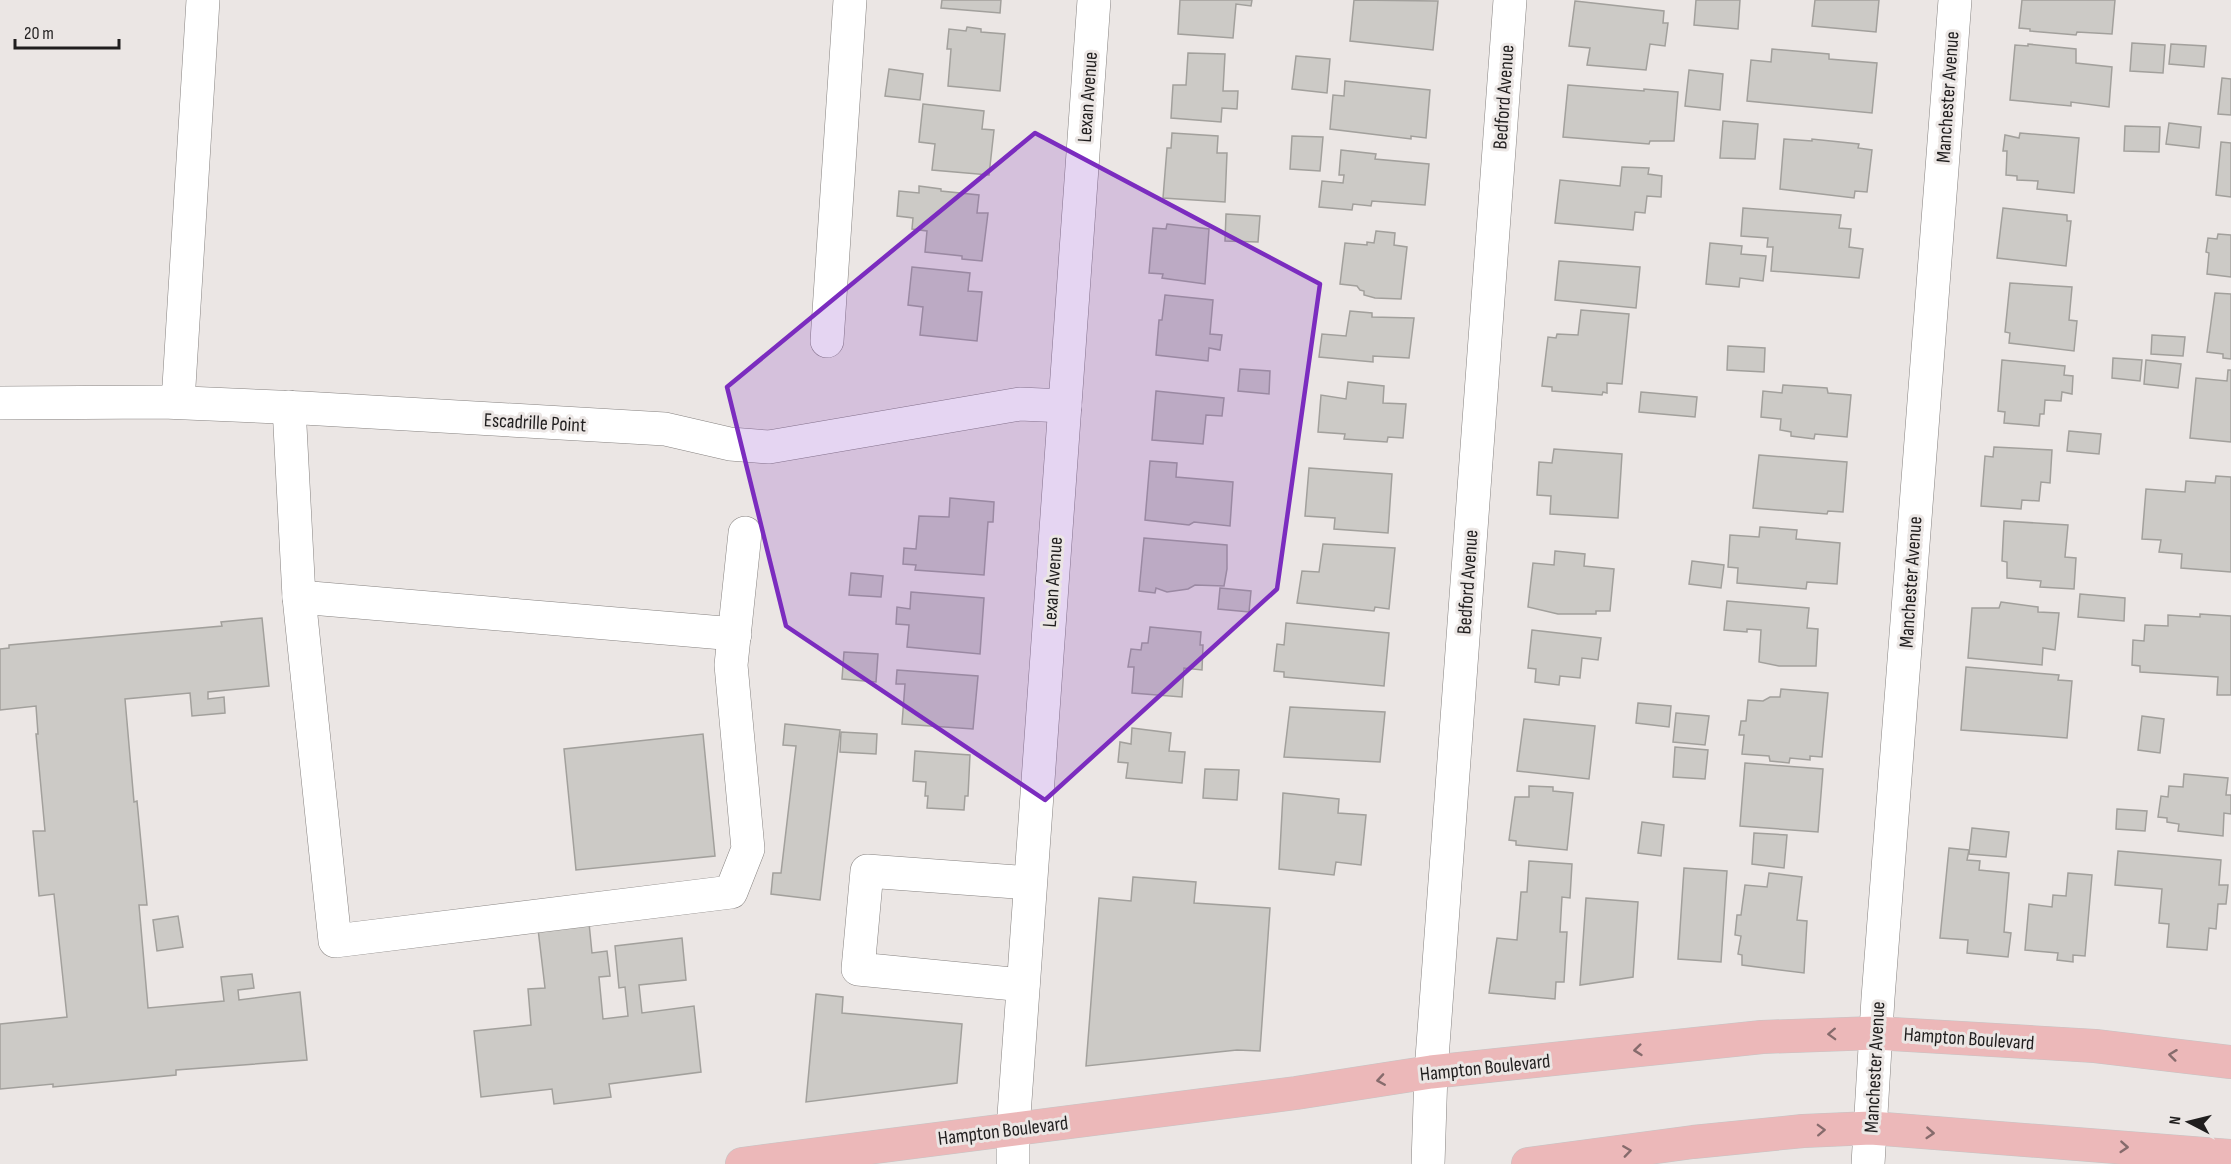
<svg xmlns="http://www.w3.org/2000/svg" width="2231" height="1164" font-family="'Sofia Sans Condensed',sans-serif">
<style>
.building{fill:#cccac6;stroke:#a2a09c;stroke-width:1.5}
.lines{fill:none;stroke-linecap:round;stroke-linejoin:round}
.minor-casing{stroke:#878381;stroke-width:34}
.major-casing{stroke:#c5c4c4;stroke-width:34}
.minor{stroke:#fff;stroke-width:33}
.major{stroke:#ecb8b9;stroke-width:33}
.oneway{stroke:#866b6c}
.marked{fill:#7b2cbf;fill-opacity:0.2;stroke:#7b2cbf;stroke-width:4.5;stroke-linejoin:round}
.labels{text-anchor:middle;stroke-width:6;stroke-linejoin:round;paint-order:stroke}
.street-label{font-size:20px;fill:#201e1e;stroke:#ebe6e4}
</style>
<rect width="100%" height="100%" fill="#ebe6e4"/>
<g class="building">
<polygon points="942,0 1001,0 1000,13 941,8"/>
<polygon points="1180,0 1252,0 1251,6 1236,4 1233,38 1178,34"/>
<polygon points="1354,0 1438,1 1433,50 1350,41"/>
<polygon points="1696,0 1740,0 1738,29 1694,25"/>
<polygon points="1815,0 1879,0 1876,32 1812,26"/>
<polygon points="2022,0 2115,0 2112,34 2077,32 2076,35 2030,31 2030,29 2019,28"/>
<polygon points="1575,1 1664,11 1663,23 1668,23 1665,46 1650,44 1646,70 1587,65 1590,48 1569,46"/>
<polygon points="967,27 981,29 981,32 1005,34 1000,91 948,86 951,49 947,49 949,29 966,31"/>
<polygon points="2132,43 2165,45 2163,73 2130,71"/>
<polygon points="2028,44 2076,49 2076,63 2112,67 2109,107 2071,102 2071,106 2010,100 2015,45 2028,46"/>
<polygon points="2171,44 2206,46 2204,67 2169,64"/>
<polygon points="1772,49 1829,54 1829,59 1877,63 1872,113 1747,101 1751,60 1771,62"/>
<polygon points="1188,53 1225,54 1223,91 1238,91 1237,109 1222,108 1221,122 1171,118 1173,85 1186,85"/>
<polygon points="1296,56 1330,59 1327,93 1292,89"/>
<polygon points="889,69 923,74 920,100 885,96"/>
<polygon points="1689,70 1723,74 1720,110 1685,106"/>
<polygon points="2222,78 2231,79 2231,115 2218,114"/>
<polygon points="1345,81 1430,90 1426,138 1411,136 1411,139 1330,129 1333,95 1344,96"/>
<polygon points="1568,85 1644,91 1644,89 1678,92 1674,141 1650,141 1649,144 1563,137"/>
<polygon points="923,104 984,111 982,129 994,130 989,175 932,170 935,144 919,142"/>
<polygon points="1723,121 1758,124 1755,159 1720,158"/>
<polygon points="2169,123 2201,127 2199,148 2166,144"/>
<polygon points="2125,126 2160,127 2159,152 2124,151"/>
<polygon points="1172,133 1218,136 1217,153 1227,153 1225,202 1163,198 1167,148 1171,148"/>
<polygon points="2020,133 2079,138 2074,193 2037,189 2038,181 2017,180 2017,176 2006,175 2007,151 2003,151 2005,135 2019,138"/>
<polygon points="1292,136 1323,137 1320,171 1290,169"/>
<polygon points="1784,139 1812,141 1812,139 1859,144 1858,148 1872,150 1867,192 1855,191 1854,198 1780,189"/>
<polygon points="2221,142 2231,143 2231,197 2216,195"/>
<polygon points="1341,150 1376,154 1375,159 1429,164 1425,205 1372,201 1371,206 1353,204 1352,210 1319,207 1322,181 1343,183 1344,175 1339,175"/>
<polygon points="1622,167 1649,168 1648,174 1662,176 1661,197 1647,196 1645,213 1635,212 1633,230 1555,223 1560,180 1620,186"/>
<polygon points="919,186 941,189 941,191 979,195 977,213 988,213 982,261 962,259 962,256 925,252 927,231 912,229 913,218 897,216 899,191 919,193"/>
<polygon points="1743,208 1841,215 1839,228 1851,229 1849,247 1863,249 1859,278 1771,271 1773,247 1767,247 1768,238 1741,236"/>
<polygon points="2003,208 2067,215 2067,221 2071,221 2066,266 1997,258"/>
<polygon points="1226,214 1260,216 1258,242 1225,241"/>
<polygon points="1167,224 1209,229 1205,284 1162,278 1163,274 1149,273 1153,228 1166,229"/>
<polygon points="1376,231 1395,233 1394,245 1407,247 1401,299 1375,298 1364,295 1364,291 1360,290 1357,286 1340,284 1345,243 1367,245 1367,242 1374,243"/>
<polygon points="2218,234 2231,235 2231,277 2207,274 2209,253 2206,252 2208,238 2217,239"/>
<polygon points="1710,243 1742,246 1741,254 1766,256 1763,281 1740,278 1739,287 1706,284"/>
<polygon points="1559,261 1640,267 1636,308 1555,300"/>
<polygon points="912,267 970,273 968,291 982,292 977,341 920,335 923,307 908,305"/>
<polygon points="2010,283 2072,287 2069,320 2077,321 2074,351 2009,343 2010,333 2005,332"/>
<polygon points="2215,293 2231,294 2231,359 2223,358 2223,354 2207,352"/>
<polygon points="1165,295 1213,300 1210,334 1222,335 1220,350 1209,348 1208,361 1156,355 1159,320 1162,320"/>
<polygon points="1581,310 1629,314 1622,384 1607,383 1607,393 1603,392 1602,395 1552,391 1552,387 1542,386 1548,337 1556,338 1557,334 1578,335"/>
<polygon points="1350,311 1372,313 1372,317 1414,318 1409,358 1373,356 1373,362 1319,357 1322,334 1346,336"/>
<polygon points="2152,335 2185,337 2183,356 2151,354"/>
<polygon points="1728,346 1765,348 1764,372 1727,370"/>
<polygon points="2113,358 2142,360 2140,381 2112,378"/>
<polygon points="2002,360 2065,366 2064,375 2073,376 2072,394 2062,392 2061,401 2045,400 2044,414 2040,414 2039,426 2004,423 2005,412 1998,411"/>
<polygon points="2146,360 2181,364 2178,388 2144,384"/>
<polygon points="1240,369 1270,371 1269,394 1238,391"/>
<polygon points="2228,370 2231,370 2231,442 2190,438 2196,378 2227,381"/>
<polygon points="1348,382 1384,386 1383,403 1406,404 1403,438 1388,437 1387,442 1344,439 1345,434 1318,432 1321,395 1346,399"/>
<polygon points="1783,385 1827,388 1828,393 1851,395 1847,437 1815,434 1814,439 1791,436 1791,432 1780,430 1781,419 1761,417 1763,391 1782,393"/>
<polygon points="1156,391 1224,398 1222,416 1206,415 1203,444 1152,440"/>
<polygon points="1641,392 1697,397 1695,417 1639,412"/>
<polygon points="2069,431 2101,434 2099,454 2067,451"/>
<polygon points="1994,447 2052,450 2050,483 2041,482 2039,501 2022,500 2021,509 1981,506 1985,456 1993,457"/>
<polygon points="1554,449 1622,454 1618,518 1550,514 1551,496 1537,495 1539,462 1552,463"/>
<polygon points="1759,455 1847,462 1843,512 1828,511 1827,514 1753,508"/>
<polygon points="1150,461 1177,463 1176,477 1233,482 1230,526 1194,522 1189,525 1145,520"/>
<polygon points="1309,468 1392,474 1388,533 1334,529 1335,518 1305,516"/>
<polygon points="2216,476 2231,477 2231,572 2181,568 2182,554 2159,552 2161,540 2142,539 2146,489 2185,492 2186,481 2215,483"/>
<polygon points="950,498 994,502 993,522 988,522 984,575 915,570 916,565 903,564 904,548 916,549 919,516 949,517"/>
<polygon points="2004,521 2068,525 2065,557 2076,558 2074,589 2040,587 2041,581 2007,578 2007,562 2002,561"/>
<polygon points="1760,527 1797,530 1796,539 1840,543 1837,584 1807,582 1806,589 1737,583 1738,568 1728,567 1730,535 1759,537"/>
<polygon points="1144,538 1227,545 1227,569 1224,586 1195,585 1188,589 1167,592 1156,588 1155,593 1139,591"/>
<polygon points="1323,544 1395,548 1389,609 1375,607 1374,611 1297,603 1302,571 1319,572"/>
<polygon points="1555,551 1585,554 1584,566 1614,569 1610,611 1596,611 1596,614 1558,614 1528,607 1533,563 1554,565"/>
<polygon points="1692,561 1724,565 1721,588 1689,584"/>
<polygon points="851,573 883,576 881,597 849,595"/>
<polygon points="1220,588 1251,591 1249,612 1218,609"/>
<polygon points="911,592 984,598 980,654 907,647 909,625 896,624 897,607 910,609"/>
<polygon points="2080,594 2125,598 2124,621 2078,617"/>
<polygon points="1727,601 1809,608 1807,628 1818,629 1816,666 1779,666 1759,662 1761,630 1747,629 1747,632 1724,630"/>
<polygon points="2001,602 2038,607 2038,612 2059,613 2055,650 2043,648 2042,665 1968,658 1972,608 1999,608"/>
<polygon points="2200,614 2231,616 2231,695 2217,695 2218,677 2140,672 2140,666 2132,665 2133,640 2144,641 2145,625 2168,626 2168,615 2200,617"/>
<polygon points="262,618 269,686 208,692 208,699 224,697 225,713 192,716 190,693 125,699 134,802 137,801 147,905 139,905 148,1008 224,1001 221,977 252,974 254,988 238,990 239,1000 300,992 307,1060 176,1070 176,1075 53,1087 53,1084 0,1089 0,1024 67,1017 54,894 39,896 33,831 45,831 36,734 38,734 36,706 0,710 0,649 9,648 9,645 222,626 221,622"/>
<polygon points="1286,623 1389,633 1384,686 1284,677 1284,672 1274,671 1277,644 1284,645"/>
<polygon points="1150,627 1201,632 1200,645 1203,645 1202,670 1184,668 1182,697 1132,693 1134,667 1128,667 1131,649 1141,650 1142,643 1148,643"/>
<polygon points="1532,630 1601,638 1598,660 1582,658 1580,678 1560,676 1559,685 1535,682 1536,669 1528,668"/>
<polygon points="844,652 878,654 876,682 842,679"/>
<polygon points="1966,667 2059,675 2058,680 2072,681 2067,738 1961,730"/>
<polygon points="897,670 978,676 973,729 902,724 905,684 896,684"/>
<polygon points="1781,689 1828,693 1822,757 1810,756 1810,760 1790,758 1789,763 1770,761 1769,756 1742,754 1744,735 1739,735 1741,721 1746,721 1748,700 1763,701 1770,697 1780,697"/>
<polygon points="1638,703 1671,706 1669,727 1636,723"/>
<polygon points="1290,707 1385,712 1380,762 1284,757"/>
<polygon points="1676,713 1709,716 1705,745 1673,742"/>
<polygon points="2142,716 2164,719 2160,753 2138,750"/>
<polygon points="1524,719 1595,726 1589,779 1517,771"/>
<polygon points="785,724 840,730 820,900 771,894 773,873 781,873 796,746 783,745"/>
<polygon points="1132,728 1171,733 1169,751 1185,752 1182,783 1126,778 1128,763 1118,762 1120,742 1131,744"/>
<polygon points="841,732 877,734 876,754 840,752"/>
<polygon points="703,734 715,856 576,870 564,749"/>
<polygon points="1675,747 1708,750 1705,779 1673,777"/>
<polygon points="915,751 970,755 968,796 965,796 964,810 927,808 928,796 925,796 926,782 913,781"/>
<polygon points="1745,763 1823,769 1818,832 1740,826"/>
<polygon points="1205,769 1239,770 1237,800 1203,798"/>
<polygon points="2184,774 2228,778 2226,795 2231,795 2231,814 2224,813 2223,836 2178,831 2179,824 2167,822 2167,818 2158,817 2161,796 2168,797 2169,786 2183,787"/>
<polygon points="1529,786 1553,787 1553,791 1573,793 1567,850 1516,845 1516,841 1509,840 1515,797 1529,797"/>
<polygon points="1283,793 1339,799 1338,813 1366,815 1361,865 1336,862 1334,875 1279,869"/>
<polygon points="2117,809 2147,811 2145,831 2116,829"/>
<polygon points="1642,822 1664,825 1661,856 1638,853"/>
<polygon points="1972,828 2009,832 2006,857 1969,854"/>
<polygon points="1754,833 1787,835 1784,868 1752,864"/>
<polygon points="1949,848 1969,850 1967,860 1980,861 1979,870 2009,873 2004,932 2011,933 2008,957 1967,953 1968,940 1940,938"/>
<polygon points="2118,851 2221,860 2219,885 2228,885 2226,904 2218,904 2216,929 2209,928 2207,950 2167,947 2169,924 2159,923 2162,889 2115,885"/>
<polygon points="1529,861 1572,864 1570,898 1562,897 1560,932 1567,932 1564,982 1556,982 1555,999 1489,993 1497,938 1517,940 1521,892 1527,892"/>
<polygon points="1684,868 1727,871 1721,962 1678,959"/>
<polygon points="1769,873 1802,877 1797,920 1807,921 1804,973 1742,965 1742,955 1738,954 1741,936 1735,935 1737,915 1741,915 1745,885 1767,887"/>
<polygon points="2068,873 2092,875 2085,956 2073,955 2073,962 2057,960 2058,953 2025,950 2029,904 2052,907 2053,895 2066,896"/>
<polygon points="1133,877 1196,882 1194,903 1270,908 1260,1051 1237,1050 1086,1066 1099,898 1131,901"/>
<polygon points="1586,898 1638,902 1633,977 1580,985"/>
<polygon points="178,916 183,947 157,951 153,920"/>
<polygon points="589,923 592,953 607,951 610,976 599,977 603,1019 628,1016 625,987 619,988 615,946 682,938 686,980 639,985 642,1013 694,1006 701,1072 609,1084 611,1097 554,1104 552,1089 481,1097 474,1031 531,1025 528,989 545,988 538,929"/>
<polygon points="816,994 843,997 842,1013 962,1024 957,1083 806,1102"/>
</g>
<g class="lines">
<g class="minor-casing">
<g id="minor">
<polyline points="827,341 850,0"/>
<polyline points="178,402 203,0"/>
<polyline points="0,403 163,402 303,408 665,429 730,444 769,447 1020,404 1065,406"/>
<polyline points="289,407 299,597 335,941 731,892 748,849 731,665 745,533"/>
<polyline points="299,597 735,634"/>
<polyline points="1023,985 858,969 867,871 1030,883"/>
<polyline points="1013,1164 1013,1129 1094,0"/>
<polyline points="1428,1164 1431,1072 1510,0"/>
<polyline points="1868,1164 1878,998 1955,0"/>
</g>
</g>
<g class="major-casing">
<g id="major">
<polyline points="742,1164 1296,1093 1431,1072 1762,1037 1875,1033 2095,1046 2231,1062"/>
<polyline points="1528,1164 1693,1142 1803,1131 1871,1128 2231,1156"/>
</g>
</g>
<use href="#minor" class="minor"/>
<use href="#major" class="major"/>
</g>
<defs><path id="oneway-chevron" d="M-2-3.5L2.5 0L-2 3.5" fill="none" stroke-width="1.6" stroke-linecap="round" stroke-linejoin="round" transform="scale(1.5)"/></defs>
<g class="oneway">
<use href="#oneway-chevron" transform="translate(1832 1034) rotate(178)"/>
<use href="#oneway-chevron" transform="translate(1638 1050) rotate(174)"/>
<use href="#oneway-chevron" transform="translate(2173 1055) rotate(-173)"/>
<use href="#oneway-chevron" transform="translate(1381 1080) rotate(171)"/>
<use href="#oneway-chevron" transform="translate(1821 1130) rotate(-2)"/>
<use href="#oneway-chevron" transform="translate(1930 1133) rotate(4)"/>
<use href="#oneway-chevron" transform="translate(2124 1147) rotate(4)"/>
<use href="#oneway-chevron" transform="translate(1627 1151) rotate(-8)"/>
</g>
<path class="marked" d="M1035,133L1320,284L1277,589L1045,800L786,626L727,387Z"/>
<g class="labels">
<g class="street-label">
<text transform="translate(1087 97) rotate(-86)" y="7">Lexan Avenue</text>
<text transform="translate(1503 97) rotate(-86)" y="7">Bedford Avenue</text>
<text transform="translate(1947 97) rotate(-86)" y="7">Manchester Avenue</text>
<text transform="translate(535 422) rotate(3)" y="7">Escadrille Point</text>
<text transform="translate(1052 582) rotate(-86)" y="7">Lexan Avenue</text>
<text transform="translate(1467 582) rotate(-86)" y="7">Bedford Avenue</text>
<text transform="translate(1910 582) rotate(-86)" y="7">Manchester Avenue</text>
<text transform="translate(1969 1038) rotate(4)" y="7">Hampton Boulevard</text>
<text transform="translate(1485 1067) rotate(-6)" y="7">Hampton Boulevard</text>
<text transform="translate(1874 1067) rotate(-87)" y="7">Manchester Avenue</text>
<text transform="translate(1003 1130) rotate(-7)" y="7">Hampton Boulevard</text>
</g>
</g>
<g transform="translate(2189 1122) rotate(277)" stroke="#ebe6e4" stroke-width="4.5" paint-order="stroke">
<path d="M0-4.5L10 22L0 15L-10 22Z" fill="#201e1e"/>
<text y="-9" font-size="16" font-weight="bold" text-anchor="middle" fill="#201e1e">N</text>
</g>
<path d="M15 39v9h104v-9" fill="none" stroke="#201e1e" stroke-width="3"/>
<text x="24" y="39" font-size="18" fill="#201e1e" stroke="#ebe6e4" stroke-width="4.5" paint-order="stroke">20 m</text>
</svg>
